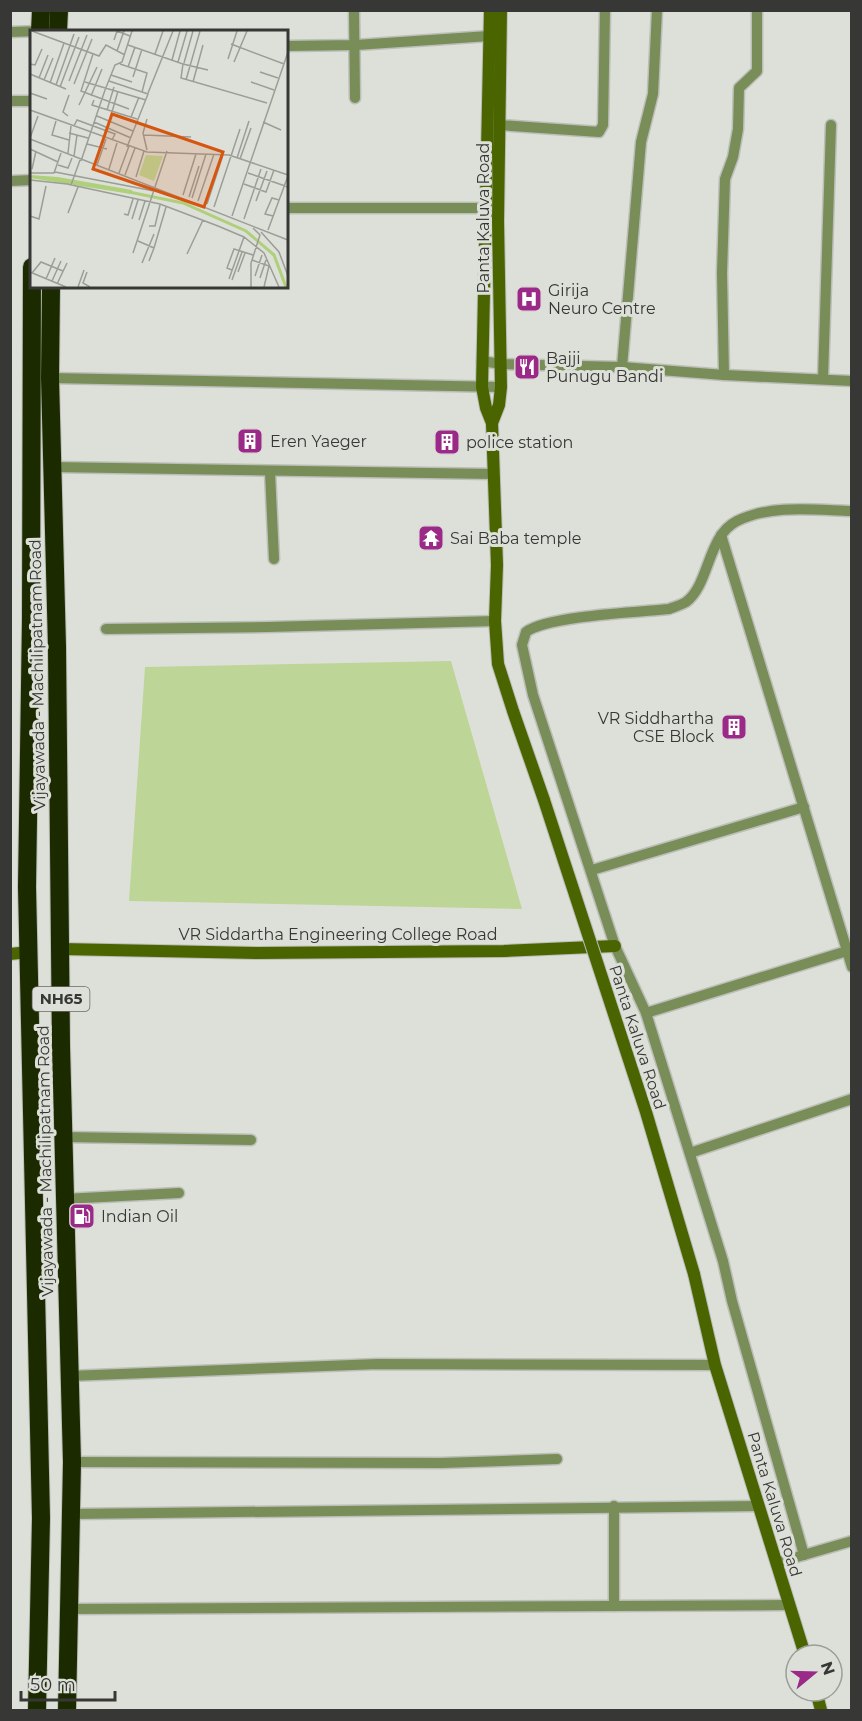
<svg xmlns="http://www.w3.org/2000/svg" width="862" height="1721" font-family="Montserrat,sans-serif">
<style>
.pitch{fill:#bdd697}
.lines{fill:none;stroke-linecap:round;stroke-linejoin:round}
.street-casing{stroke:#bcbeb8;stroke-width:13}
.secondary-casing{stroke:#bcbeb8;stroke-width:14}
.highway-casing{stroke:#bcbeb8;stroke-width:20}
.street{stroke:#798d58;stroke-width:10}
.secondary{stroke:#4a6500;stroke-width:12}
.highway{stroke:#1c2a00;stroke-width:18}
.secondary-bridge-casing{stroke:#bcbeb8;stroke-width:14;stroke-linecap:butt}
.secondary-bridge{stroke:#4a6500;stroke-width:12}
.labels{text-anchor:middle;stroke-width:6;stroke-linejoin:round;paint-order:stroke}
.shield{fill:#dde0d9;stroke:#696a66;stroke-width:1.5}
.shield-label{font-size:15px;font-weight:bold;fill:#373835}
.street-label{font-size:16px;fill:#373835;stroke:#dde0d9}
.poi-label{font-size:16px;fill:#373835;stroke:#dde0d9;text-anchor:start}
.inset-river{fill:none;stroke:#afcf7b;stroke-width:3}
.inset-road{fill:none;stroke:#9b9d97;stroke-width:1.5}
.view{fill:#d65610;fill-opacity:0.15;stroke:#d65610;stroke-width:3}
.inset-edge{fill:none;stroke:#373835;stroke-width:3}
</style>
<rect width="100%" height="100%" fill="#dde0d9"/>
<polygon class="pitch" points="451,661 522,909 129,901 145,667"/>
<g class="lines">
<g class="street-casing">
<g id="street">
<polyline points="354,10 355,98"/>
<polyline points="10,32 40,31"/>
<polyline points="286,46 356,45 489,36"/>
<polyline points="10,101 32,101"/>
<polyline points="499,125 599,132 603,125 605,10"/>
<polyline points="10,181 32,180"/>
<polyline points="286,208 485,208"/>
<polyline points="482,361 501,364 622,367 724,375 852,381"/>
<polyline points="622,367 641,142 653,94 657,10"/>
<polyline points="724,375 722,273 725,179 733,157 738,129 739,88 757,71 757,10"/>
<polyline points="50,378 501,387"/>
<polyline points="823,379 831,125"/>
<polyline points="52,467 493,474"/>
<polyline points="270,472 274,559"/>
<polyline points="721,535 852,967"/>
<polyline points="106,629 268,627 495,621"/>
<polyline points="592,870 804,807"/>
<polyline points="646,1013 847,951"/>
<polyline points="63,1137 251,1140"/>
<polyline points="690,1153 852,1099"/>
<polyline points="64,1199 179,1193"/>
<polyline points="69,1376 378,1364 715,1365"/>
<polyline points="72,1462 442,1463 557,1459"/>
<polyline points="614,1506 614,1606"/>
<polyline points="72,1514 759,1506"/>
<path d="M804,1555L732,1301L723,1261L646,1013L615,946L533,695L522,645L526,632C547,616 638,612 669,609C674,607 681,605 686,602C710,584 707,536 737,521C771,504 815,510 852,511"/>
<polyline points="776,1563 852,1541"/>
<polyline points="70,1609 788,1605"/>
</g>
</g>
<g class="secondary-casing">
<g id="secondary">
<polyline points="490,10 482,387 486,408 492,423 497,565 495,621 498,664 513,711 544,800"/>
<polyline points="492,423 499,405 501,387 498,221 501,10"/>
<polyline points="61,949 258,953 504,951 615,946"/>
<polyline points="10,954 29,952"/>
<polyline points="694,1274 715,1365 805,1655"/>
<polyline points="816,1691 821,1710"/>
</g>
</g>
<g class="highway-casing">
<g id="highway">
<polyline points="40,32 41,10"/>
<polyline points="58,32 59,10"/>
<polyline points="32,267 31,619 27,887 41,1518 37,1710"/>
<polyline points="51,286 50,378 57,647 61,1046 72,1462 67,1710"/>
</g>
</g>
<use href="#street" class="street"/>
<use href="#secondary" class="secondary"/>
<use href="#highway" class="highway"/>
<g class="secondary-bridge-casing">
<polyline id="secondary-bridge" points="544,800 646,1112 694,1274"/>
</g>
<use href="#secondary-bridge" class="secondary-bridge"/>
</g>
<defs>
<g id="hospital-square" transform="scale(1.35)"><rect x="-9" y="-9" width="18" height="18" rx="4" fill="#9a2987" stroke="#dde0d9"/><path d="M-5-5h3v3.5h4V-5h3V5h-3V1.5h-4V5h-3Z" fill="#fff"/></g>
<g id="restaurant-square" transform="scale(1.35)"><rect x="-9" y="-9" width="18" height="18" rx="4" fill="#9a2987" stroke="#dde0d9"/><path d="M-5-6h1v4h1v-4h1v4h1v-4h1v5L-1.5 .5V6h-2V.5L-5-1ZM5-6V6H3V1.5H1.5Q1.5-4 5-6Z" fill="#fff"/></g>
<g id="building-square" transform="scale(1.35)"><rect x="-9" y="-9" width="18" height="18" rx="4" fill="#9a2987" stroke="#dde0d9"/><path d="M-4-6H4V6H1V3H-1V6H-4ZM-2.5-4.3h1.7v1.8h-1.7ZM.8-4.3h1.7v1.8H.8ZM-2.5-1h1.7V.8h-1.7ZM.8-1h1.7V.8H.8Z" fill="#fff"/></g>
<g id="temple-square" transform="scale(1.35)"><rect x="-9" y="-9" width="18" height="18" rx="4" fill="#9a2987" stroke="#dde0d9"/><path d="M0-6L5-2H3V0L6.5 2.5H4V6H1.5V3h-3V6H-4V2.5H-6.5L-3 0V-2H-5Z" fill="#fff"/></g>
<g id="fuel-square" transform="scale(1.35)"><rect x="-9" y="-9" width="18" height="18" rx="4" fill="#9a2987" stroke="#dde0d9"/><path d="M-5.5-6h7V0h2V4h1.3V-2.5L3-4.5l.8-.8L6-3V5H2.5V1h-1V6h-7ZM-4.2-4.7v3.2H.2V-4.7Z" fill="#fff"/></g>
</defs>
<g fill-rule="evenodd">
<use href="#hospital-square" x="529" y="299"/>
<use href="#restaurant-square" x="527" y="367"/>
<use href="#building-square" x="250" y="441"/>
<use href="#building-square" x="447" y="442"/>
<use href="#temple-square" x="431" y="538"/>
<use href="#building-square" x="734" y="727"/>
<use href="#fuel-square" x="82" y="1216"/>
</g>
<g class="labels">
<rect class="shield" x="32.5" y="987" width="57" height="24" rx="4.5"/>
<g class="shield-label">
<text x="61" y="1004">NH65</text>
</g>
<g class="street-label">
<text transform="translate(483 218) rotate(-90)" y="6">Panta Kaluva Road</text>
<text transform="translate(37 675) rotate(-91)" y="6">Vijayawada - Machilipatnam Road</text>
<text x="338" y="940">VR Siddartha Engineering College Road</text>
<text transform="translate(638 1037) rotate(72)" y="6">Panta Kaluva Road</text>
<text transform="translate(45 1161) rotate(-91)" y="6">Vijayawada - Machilipatnam Road</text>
<text transform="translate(775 1504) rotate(73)" y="6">Panta Kaluva Road</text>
</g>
<g class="poi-label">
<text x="548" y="296">Girija<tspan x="548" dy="18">Neuro Centre</tspan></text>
<text x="546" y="364">Bajji<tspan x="546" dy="18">Punugu Bandi</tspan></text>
<text x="270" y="447">Eren Yaeger</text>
<text x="466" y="448">police station</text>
<text x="450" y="544">Sai Baba temple</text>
<text x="714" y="724" text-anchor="end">VR Siddhartha<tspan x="714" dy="18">CSE Block</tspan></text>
<text x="101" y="1222">Indian Oil</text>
</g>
</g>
<g transform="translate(30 30)">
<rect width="258" height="258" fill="#dde0d9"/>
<path d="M116,125L133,126L124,151L109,145Z" fill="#bdd697"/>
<path d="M0,145L28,147L102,160L101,164L0,148Z" fill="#afcf7b"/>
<path class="inset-river" d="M99,162L153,173L216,201L244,225L256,257"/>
<path class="inset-road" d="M2,1L69,26L76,15L95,25M84,10L87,1L100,6M201,14L254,34M98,15L153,34L151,48L237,73M87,21L94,1M63,24L51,61L99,79M125,24L133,1M198,29L207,1M142,30L150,1M148,32L157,1M204,32L217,1M154,33L163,1M0,34L5,35L12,19M90,34L117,43L112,62M153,34L178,40M98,37L105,17M230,42L248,48M0,44L36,59M81,45L102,52M103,47L112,19M9,48L18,25M14,50L23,28M156,50L170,1M39,51L57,5M79,51L118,64L97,117M55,52L116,70M163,52L173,15M221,52L244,60M20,53L34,13M44,54L62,9M26,55L44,4M30,57L49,7M0,63L17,69M118,63L143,1M61,66L72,39M64,70L62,75L107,89M49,75L67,37M0,80L117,122L199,125L258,145M77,80L84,57M82,82L88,61M38,86L33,82L39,65M67,86L103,101M101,87L109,67M26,91L22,105L39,110M64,92L101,108M233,92L251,100M44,96L47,90L85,104L82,110M39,103L58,108M114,105L161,107M0,108L8,86M0,109L258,210M57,114L77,119M0,119L28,132M117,120L113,103L117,89M38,123L41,96M44,126L47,105M207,128L219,91M210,129L221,98M51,131L75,60L85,35L92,32L102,1M28,135L38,138L42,128M67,135L76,109M2,139L6,121M79,139L87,113M25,142L124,161M0,143H24L31,123M89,143L99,116M218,143L258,157M95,145L105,118M106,147L114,121M0,150L37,154L130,174L188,196L214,207L234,223L249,257M214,154L236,162L244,140M41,155L50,130M125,157L137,121M153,165L166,124M159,167L169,136M162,168L176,124M168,171L184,124M226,171L237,141M177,174L193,125M184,177L210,99M38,183L48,157M94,184L98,185L103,169M0,186L9,189L16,156M202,186L258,22M243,186L235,184L242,168L249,170M102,189L108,170M214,189L231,139M109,190L115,171M119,196H125L130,175M238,200L258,146M231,202L249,222L258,246M108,211L124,218L119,231M124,218L136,177M103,223L124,160M157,224L173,190M222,230L239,236L234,257M112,233L124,204M202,240L197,238L204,219L223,225M0,242L36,257M57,242L53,253L60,257M208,242L215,223M2,243L11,232L33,241M225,246L232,225M230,248L236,230M16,249L25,228M199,249L214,207M202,250L212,222M22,251L31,231M27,254L37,233M48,257L54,240M221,257V233L230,205L223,198"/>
<path class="view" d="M82,84L193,122L174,177L63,139Z"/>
<rect width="258" height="258" class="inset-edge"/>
</g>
<rect width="862" height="1721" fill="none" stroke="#373835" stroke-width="24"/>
<g transform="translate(814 1673) rotate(71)"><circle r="28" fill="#dde0d9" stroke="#9b9d97" stroke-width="1.5"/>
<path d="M0-4.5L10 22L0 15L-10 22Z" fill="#9a2987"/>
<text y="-9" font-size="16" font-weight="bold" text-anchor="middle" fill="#373835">N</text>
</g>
<path d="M21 1691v9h94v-9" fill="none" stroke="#373835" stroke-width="3"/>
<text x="30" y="1691" font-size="18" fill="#373835" stroke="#dde0d9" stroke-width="4.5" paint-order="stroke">50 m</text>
</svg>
